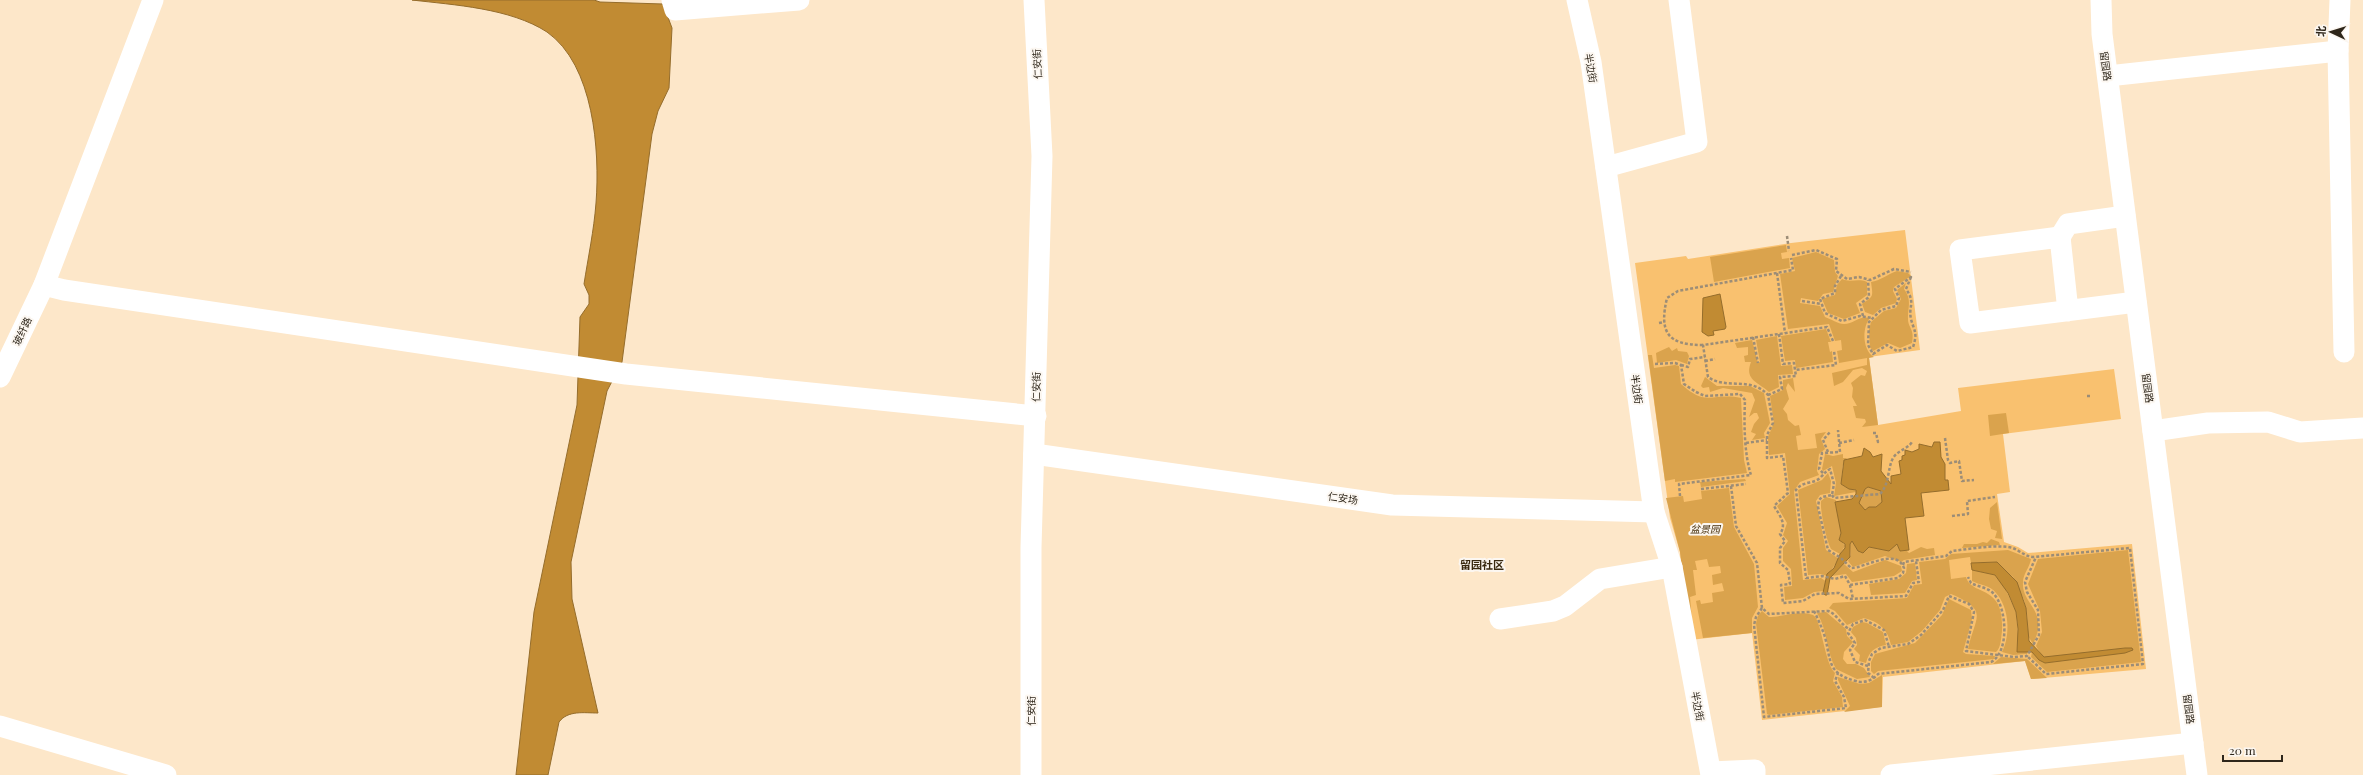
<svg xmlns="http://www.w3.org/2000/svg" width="2363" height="775" font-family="'Playfair Display','Noto Sans SC',serif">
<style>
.green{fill:#f9c16f}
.forest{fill:#daa34d}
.water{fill:#c18b33;stroke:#956d2c;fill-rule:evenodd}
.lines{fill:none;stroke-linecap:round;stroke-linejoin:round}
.path{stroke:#9c8d77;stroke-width:2.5;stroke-dasharray:3 2;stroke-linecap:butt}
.minor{stroke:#fff;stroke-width:21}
.labels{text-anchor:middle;stroke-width:4;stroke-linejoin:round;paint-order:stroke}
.street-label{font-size:10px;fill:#2e261a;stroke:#fcf7f1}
.park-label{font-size:10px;font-style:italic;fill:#4a330e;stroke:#fcf7f1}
.neighbourhood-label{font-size:11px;font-weight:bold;fill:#39290f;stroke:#fcf7f1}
</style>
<rect width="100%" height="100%" fill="#fde7c9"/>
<polygon class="green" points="1905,230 1920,350 1869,357 1878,425 1961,411 1958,388 2114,369 2121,419 2003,434 2010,492 1997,494 2004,542 2018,547 2028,553 2132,544 2146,669 2031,679 2025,661 1883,677 1882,707 1762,720 1752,633 1690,640 1680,552 1670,518 1635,263 1686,256 1688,259 1791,243"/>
<g class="forest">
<polygon points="1786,245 1787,252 1781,253 1782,259 1789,258 1790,268 1714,282 1710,257"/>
<path d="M1816,252L1834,260L1835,272L1838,276L1833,292L1823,294L1818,301L1801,298L1800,303L1820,306L1825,317C1831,319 1838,324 1844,324C1854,324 1859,315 1870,318C1862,327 1862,350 1874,357L1869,358L1878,425L1862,427L1866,422L1865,419L1856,418L1853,406H1857L1852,397L1853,388L1851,383L1861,375L1865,376L1867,371L1862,368L1853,370L1843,382L1834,386L1832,373L1867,365V358L1839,363L1837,351L1842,350L1841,340L1835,341L1829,324L1788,329L1780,274L1795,271L1792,258Z"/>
<path d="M1897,271L1908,273L1911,276L1894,287L1893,291L1897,299L1896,303L1881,308L1873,315L1865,312L1862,304C1874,296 1873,297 1871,282C1880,281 1888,274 1897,271Z"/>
<path d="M1842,279C1850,283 1858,278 1867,282V295L1856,303L1860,313L1844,319L1828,313L1822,299L1835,295L1837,285Z"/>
<path d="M1906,283L1904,289C1912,300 1908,306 1908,319C1908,328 1915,329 1912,343L1900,348L1888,343L1873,351L1870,347L1869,330L1871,322L1884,311L1896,308L1901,299L1897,290Z"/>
<polygon points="1826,329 1831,342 1828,342 1830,352 1832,351 1833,362 1796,368 1795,360 1785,361 1781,336"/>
<path d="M1777,336L1781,366L1792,365L1793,374L1778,375L1779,387L1769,392C1758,382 1744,380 1751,362H1745L1744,356L1748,355V347L1737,348L1735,343L1752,340L1758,363L1760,362L1756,340Z"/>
<polygon points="1669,347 1672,351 1677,348 1678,351 1687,352 1689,356 1687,364 1676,360 1657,363 1656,353"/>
<path d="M1648,355H1652L1654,368L1675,365L1679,366L1681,384C1707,408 1713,392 1741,398L1744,460L1747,473L1675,482V479L1665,481Z"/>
<polygon points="1705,377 1717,386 1750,386 1764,393 1770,423 1764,433 1765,438 1752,440 1756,434 1751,432 1754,424 1759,418 1757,413 1754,413 1749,417 1755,400 1752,393 1723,388 1710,392 1709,387 1703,388 1701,386"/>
<polygon points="1793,378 1795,392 1788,383 1786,388 1789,399 1783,409 1787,414 1788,420 1795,426 1799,425 1801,435 1796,436 1798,450 1817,448 1815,434 1826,432 1821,439 1825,449 1819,454 1817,471 1819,475 1800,482 1794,491 1803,580 1821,578 1827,582 1824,591 1814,592 1803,598 1785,600 1784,587 1792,586 1791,569 1783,561 1783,548 1788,541 1783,535 1787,523 1777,506 1790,494 1785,453 1769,455 1768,437 1774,423 1770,396 1783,390 1783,380"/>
<polygon points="2006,413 2009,433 1990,436 1988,415"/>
<path d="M1825,454L1833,456L1843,454V458H1847C1840,464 1843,476 1841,484L1849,489H1854L1856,492L1834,496L1836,483L1832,466L1823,471L1822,469Z"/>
<polygon points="1828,473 1831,481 1830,493 1820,495 1816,501 1826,550 1839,559 1827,576 1821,574 1808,575 1798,490 1822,480"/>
<polygon points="1745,479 1746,481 1701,487 1700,482"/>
<polygon points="1868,487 1881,491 1882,502 1874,508 1867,508 1864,510 1859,503 1865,489"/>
<polygon points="1729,488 1734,527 1754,564 1758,607 1752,618 1752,633 1703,638 1696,601 1700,600 1701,604 1713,602 1712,593 1724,591 1722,583 1713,585 1712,575 1721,573 1720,566 1709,567 1707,559 1695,561 1697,570 1693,570 1696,595 1690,597 1692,621 1688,621 1680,552 1666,498 1683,496 1684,502 1702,499 1701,491"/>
<path d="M1826,497L1836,500L1835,506L1838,508L1841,533L1839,538L1845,546L1840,554L1831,549C1826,539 1820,511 1821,501Z"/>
<polygon points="1997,502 2002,539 1995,538 1997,531 1991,529 1989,519 1990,508"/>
<polygon points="1991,539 1999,542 2000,545 1962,548 1964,544 1977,544 1983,542 1987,543"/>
<path d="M1852,541L1858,551L1863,553L1869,547C1883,549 1885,553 1897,544L1900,551L1906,550L1909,553L1921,547L1927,549L1934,548L1935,555L1904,560L1901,562L1885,556L1853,567L1848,561L1851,555L1850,544Z"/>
<path d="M2008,550L2031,559C2030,567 2023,574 2023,582C2021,605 2050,610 2033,644L2028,636L2027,613L2024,600L2013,577L1994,562L1971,563L1970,557L1949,560L1951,579L1966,577C1972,597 2005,583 2002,631C2001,638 2001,648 1996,652L1968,649C1975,616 1990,611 1951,594L1945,597L1940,610L1922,631L1908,642L1891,645C1888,630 1880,622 1864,618L1847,625L1835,611L1829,608L1833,603L1907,598L1914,585L1922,584L1919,562L1945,559L1951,554Z"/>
<polygon points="2128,550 2141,662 2047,672 2031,657 2032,652 2039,660 2045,663 2131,651 2125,648 2049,658 2042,656 2036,646 2042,632 2040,611 2028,584 2038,559"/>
<polygon points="1885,560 1901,566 1902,571 1894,576 1852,582 1846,574 1832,576 1844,564 1853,572"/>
<polygon points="1915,563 1917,580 1912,581 1905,593 1871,595 1869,584 1899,579 1906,573 1907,564"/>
<path d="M1972,570L1995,575L2004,586L2016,612L2018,637L2025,652L2028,651L2027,654L2013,655L2002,652C2011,635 2009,607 1996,593C1990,585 1979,585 1972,581Z"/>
<polygon points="1949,599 1971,610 1972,619 1963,652 1966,654 1995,656 1994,659 1878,671 1874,674 1871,671 1871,662 1875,654 1915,643 1942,615"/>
<path d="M1762,611L1769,617C1782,617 1800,610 1813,615C1822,620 1824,663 1835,673L1833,681L1842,697L1843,707L1769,715L1767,714L1756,623L1758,616Z"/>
<path d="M1826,612L1846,629L1847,636L1853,642L1844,652L1843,659L1847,664H1856L1864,668L1870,677L1857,679L1836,669C1826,651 1828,631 1817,613Z"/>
<path d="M1862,622L1867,623L1883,632L1886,645C1875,647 1869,651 1866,663L1859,661L1860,655L1854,649L1857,645L1856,638L1851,632L1853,627Z"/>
<polygon points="2001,657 2027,659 2047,678 2031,679 2025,661 1993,664"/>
<polygon points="1882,675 1882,707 1844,712 1850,706 1838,680 1838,677 1860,684 1869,683"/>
</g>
<g class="water">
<path d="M412,0H594L600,2L663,4L672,28L669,88L658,111L652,134L622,362L607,391L571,562L572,599L598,713C584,713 568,710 559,722L548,775H516L534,612L577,405L580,317L589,304V295L584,284C588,258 594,230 596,203C600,151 594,65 547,32C510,8 454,5 412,0Z"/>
<polygon points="1720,294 1726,327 1725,329 1713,331 1714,335 1708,336 1702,332 1703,298"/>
<path d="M1934,442H1940L1941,457L1945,464V480H1948L1949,490L1921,493L1924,516L1905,518L1909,550L1900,551L1897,544L1889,551L1869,547L1863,553L1858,551L1852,541L1850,544V557L1830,578L1827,595H1825L1823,593L1827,574L1834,568L1840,554L1845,548V544L1839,540L1841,533L1835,502L1852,499L1856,494V490L1849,489L1841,484L1844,460L1862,456L1864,448L1870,452L1873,457L1882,454L1881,471L1891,484V476L1901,474L1899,461L1902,460V456L1905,455V450L1912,452L1919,449V444L1932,447ZM1868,487L1881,491L1882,502L1876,507H1869L1865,510L1859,503L1865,489Z"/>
<polygon points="1997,562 2017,582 2026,608 2029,641 2044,657 2125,648 2132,648 2133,650 2125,653 2045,663 2039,660 2032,652 2017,652 2018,629 2016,612 2008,593 1995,575 1972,570 1971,563"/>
</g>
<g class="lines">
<g class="path">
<polyline points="1787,236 1789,251"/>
<polyline points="1792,255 1816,250 1837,259 1836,271 1847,279 1859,277 1870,280 1894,269 1911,272"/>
<polyline points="1777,273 1785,333"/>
<polyline points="1841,276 1835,286 1835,293 1820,299 1825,313 1842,321 1860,316 1872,318"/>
<path d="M1911,277L1906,289C1916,303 1908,306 1911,319C1914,331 1918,332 1913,347L1897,351L1887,345L1873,354L1868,345L1869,322L1881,310L1896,306L1899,298L1895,289Z"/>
<polyline points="1802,301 1821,304"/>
<polyline points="1863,316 1860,304 1869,297 1868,280"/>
<polyline points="1659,323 1664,322"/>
<polyline points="1779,334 1783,364 1794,363 1795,370 1836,365 1834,351"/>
<polyline points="1753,337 1758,363"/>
<path d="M1833,341L1827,327L1703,345L1708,377C1726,390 1751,376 1768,395L1773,423L1767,435V458L1783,456L1788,493L1774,506C1780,516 1787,524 1780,534L1785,541L1780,548V563L1788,570L1790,584L1781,585L1783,603L1803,601L1815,594L1839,593L1849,599L1906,596L1913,583L1919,582L1916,561"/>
<path d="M1703,345C1667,345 1659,332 1667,298L1678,291L1793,270L1791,258"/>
<polyline points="1705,361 1715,359"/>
<path d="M1655,364L1675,363L1681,365L1684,384L1696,392L1705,396L1740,394L1745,400C1744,423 1744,453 1751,475L1679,484L1680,496"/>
<polyline points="1681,365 1688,367 1690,359 1705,357"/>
<polyline points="1768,395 1782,389 1780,377 1796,376 1795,370"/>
<polyline points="2087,396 2090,396"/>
<polyline points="1873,433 1876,433 1878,442 1880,441"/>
<polyline points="1945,438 1948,460 1950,463 1959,461 1962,481 1974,480"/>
<polyline points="1746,443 1767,440"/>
<polyline points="1839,443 1854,440"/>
<polyline points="1828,452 1823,440 1830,432"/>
<polyline points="1823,473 1819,469 1822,453 1840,452 1838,430"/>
<path d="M1731,486L1736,526L1757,563L1762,608L1769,614L1828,611C1837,614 1840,624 1849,629"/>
<polyline points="1701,489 1746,484"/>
<path d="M1832,495L1834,498L1880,494C1890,483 1887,470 1893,458C1898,450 1908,449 1912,442"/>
<polyline points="1952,516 1968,514 1967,501 1995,497"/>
<path d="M1903,565L1904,562L1946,556L1952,551C1970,549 1990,545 2008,547C2018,548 2024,557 2034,557L2130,548L2143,664L2046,674L2027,656"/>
<path d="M1850,585L1898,578L1903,573L1904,568C1896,547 1865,568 1851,568L1841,558L1828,550L1818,507L1819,500L1822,497L1832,495L1834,484L1830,469C1825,472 1824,474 1820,478C1814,484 1802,481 1796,490L1806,578L1822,576L1835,579L1845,576L1850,585L1853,599"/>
<polyline points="1762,608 1756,617 1754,625 1764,717 1846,708 1844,697 1835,681 1838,673"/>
<path d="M1814,611C1818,619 1822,628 1825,637C1831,660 1827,674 1856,681C1863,684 1873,680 1878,674L1991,662C2010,652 2007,607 1993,593C1987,587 1978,587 1971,583L1968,577"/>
<polyline points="1868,666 1855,662 1850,650 1855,643 1848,633 1853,624 1865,620 1884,630 1889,647"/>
<polyline points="1874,678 1868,673 1869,661 1872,654 1881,648 1908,644 1921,635 1943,610 1949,596 1969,604 1974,612 1966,651 2014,657 2027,656 2039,635 2038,610 2027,592 2025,582 2036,557"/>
</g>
<g class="minor">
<polyline points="672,0 675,10 799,0"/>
<polyline points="1577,0 1591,62 1654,512 1672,567 1711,775"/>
<polyline points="2101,0 2102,34 2197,775"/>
<polyline points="2340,0 2338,51 2344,352"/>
<polyline points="2108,76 2338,51"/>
<polyline points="1606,167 1697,142 1679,0"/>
<polyline points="2060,237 2068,224 2125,216"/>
<polyline points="44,285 64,290 626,374 1036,416"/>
<path d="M2068,311L2060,237L1960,250L1970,323C2025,316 2081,309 2136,302"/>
<polyline points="0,377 44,285 153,0"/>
<polyline points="2153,431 2208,423 2268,422 2300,432 2363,428"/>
<polyline points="1034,454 1392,505 1654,512"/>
<polyline points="1500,619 1553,611 1565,606 1600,579 1672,567"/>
<polyline points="0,726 166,775"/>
<polyline points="1711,772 1755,770 1755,775"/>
<polyline points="1031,775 1031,548 1042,156 1034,0"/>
<polyline points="1891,775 2193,743"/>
</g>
</g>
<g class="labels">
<g class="street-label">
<text transform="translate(1037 64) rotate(-93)" y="4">仁安街</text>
<text transform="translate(2106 66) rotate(82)" y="4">留园路</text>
<text transform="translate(1591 68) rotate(80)" y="4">半边街</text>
<text transform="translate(22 331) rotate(-65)" y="4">玻纤路</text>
<text transform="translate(1036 387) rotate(-89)" y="4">仁安街</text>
<text transform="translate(2148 388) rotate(82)" y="4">留园路</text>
<text transform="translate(1637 389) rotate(82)" y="4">半边街</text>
<text transform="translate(1343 498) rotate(8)" y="4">仁安场</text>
<text transform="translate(1698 706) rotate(79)" y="4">半边街</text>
<text transform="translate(2189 709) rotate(83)" y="4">留园路</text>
<text transform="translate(1031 711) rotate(-90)" y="4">仁安街</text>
</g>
<g class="park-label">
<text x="1705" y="533">盆景园</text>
</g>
<g class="neighbourhood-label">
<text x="1482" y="569">留园社区</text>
</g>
</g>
<g transform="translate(2331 32) rotate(274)" stroke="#fcf7f1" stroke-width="3" paint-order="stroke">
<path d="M0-3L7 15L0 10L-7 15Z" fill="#2e261a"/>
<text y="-6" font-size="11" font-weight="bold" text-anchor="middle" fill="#2e261a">北</text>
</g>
<path d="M2223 755v6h59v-6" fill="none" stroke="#2e261a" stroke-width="2"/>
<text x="2229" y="755" font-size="12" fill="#2e261a" stroke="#fcf7f1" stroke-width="3" paint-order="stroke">20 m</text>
</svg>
